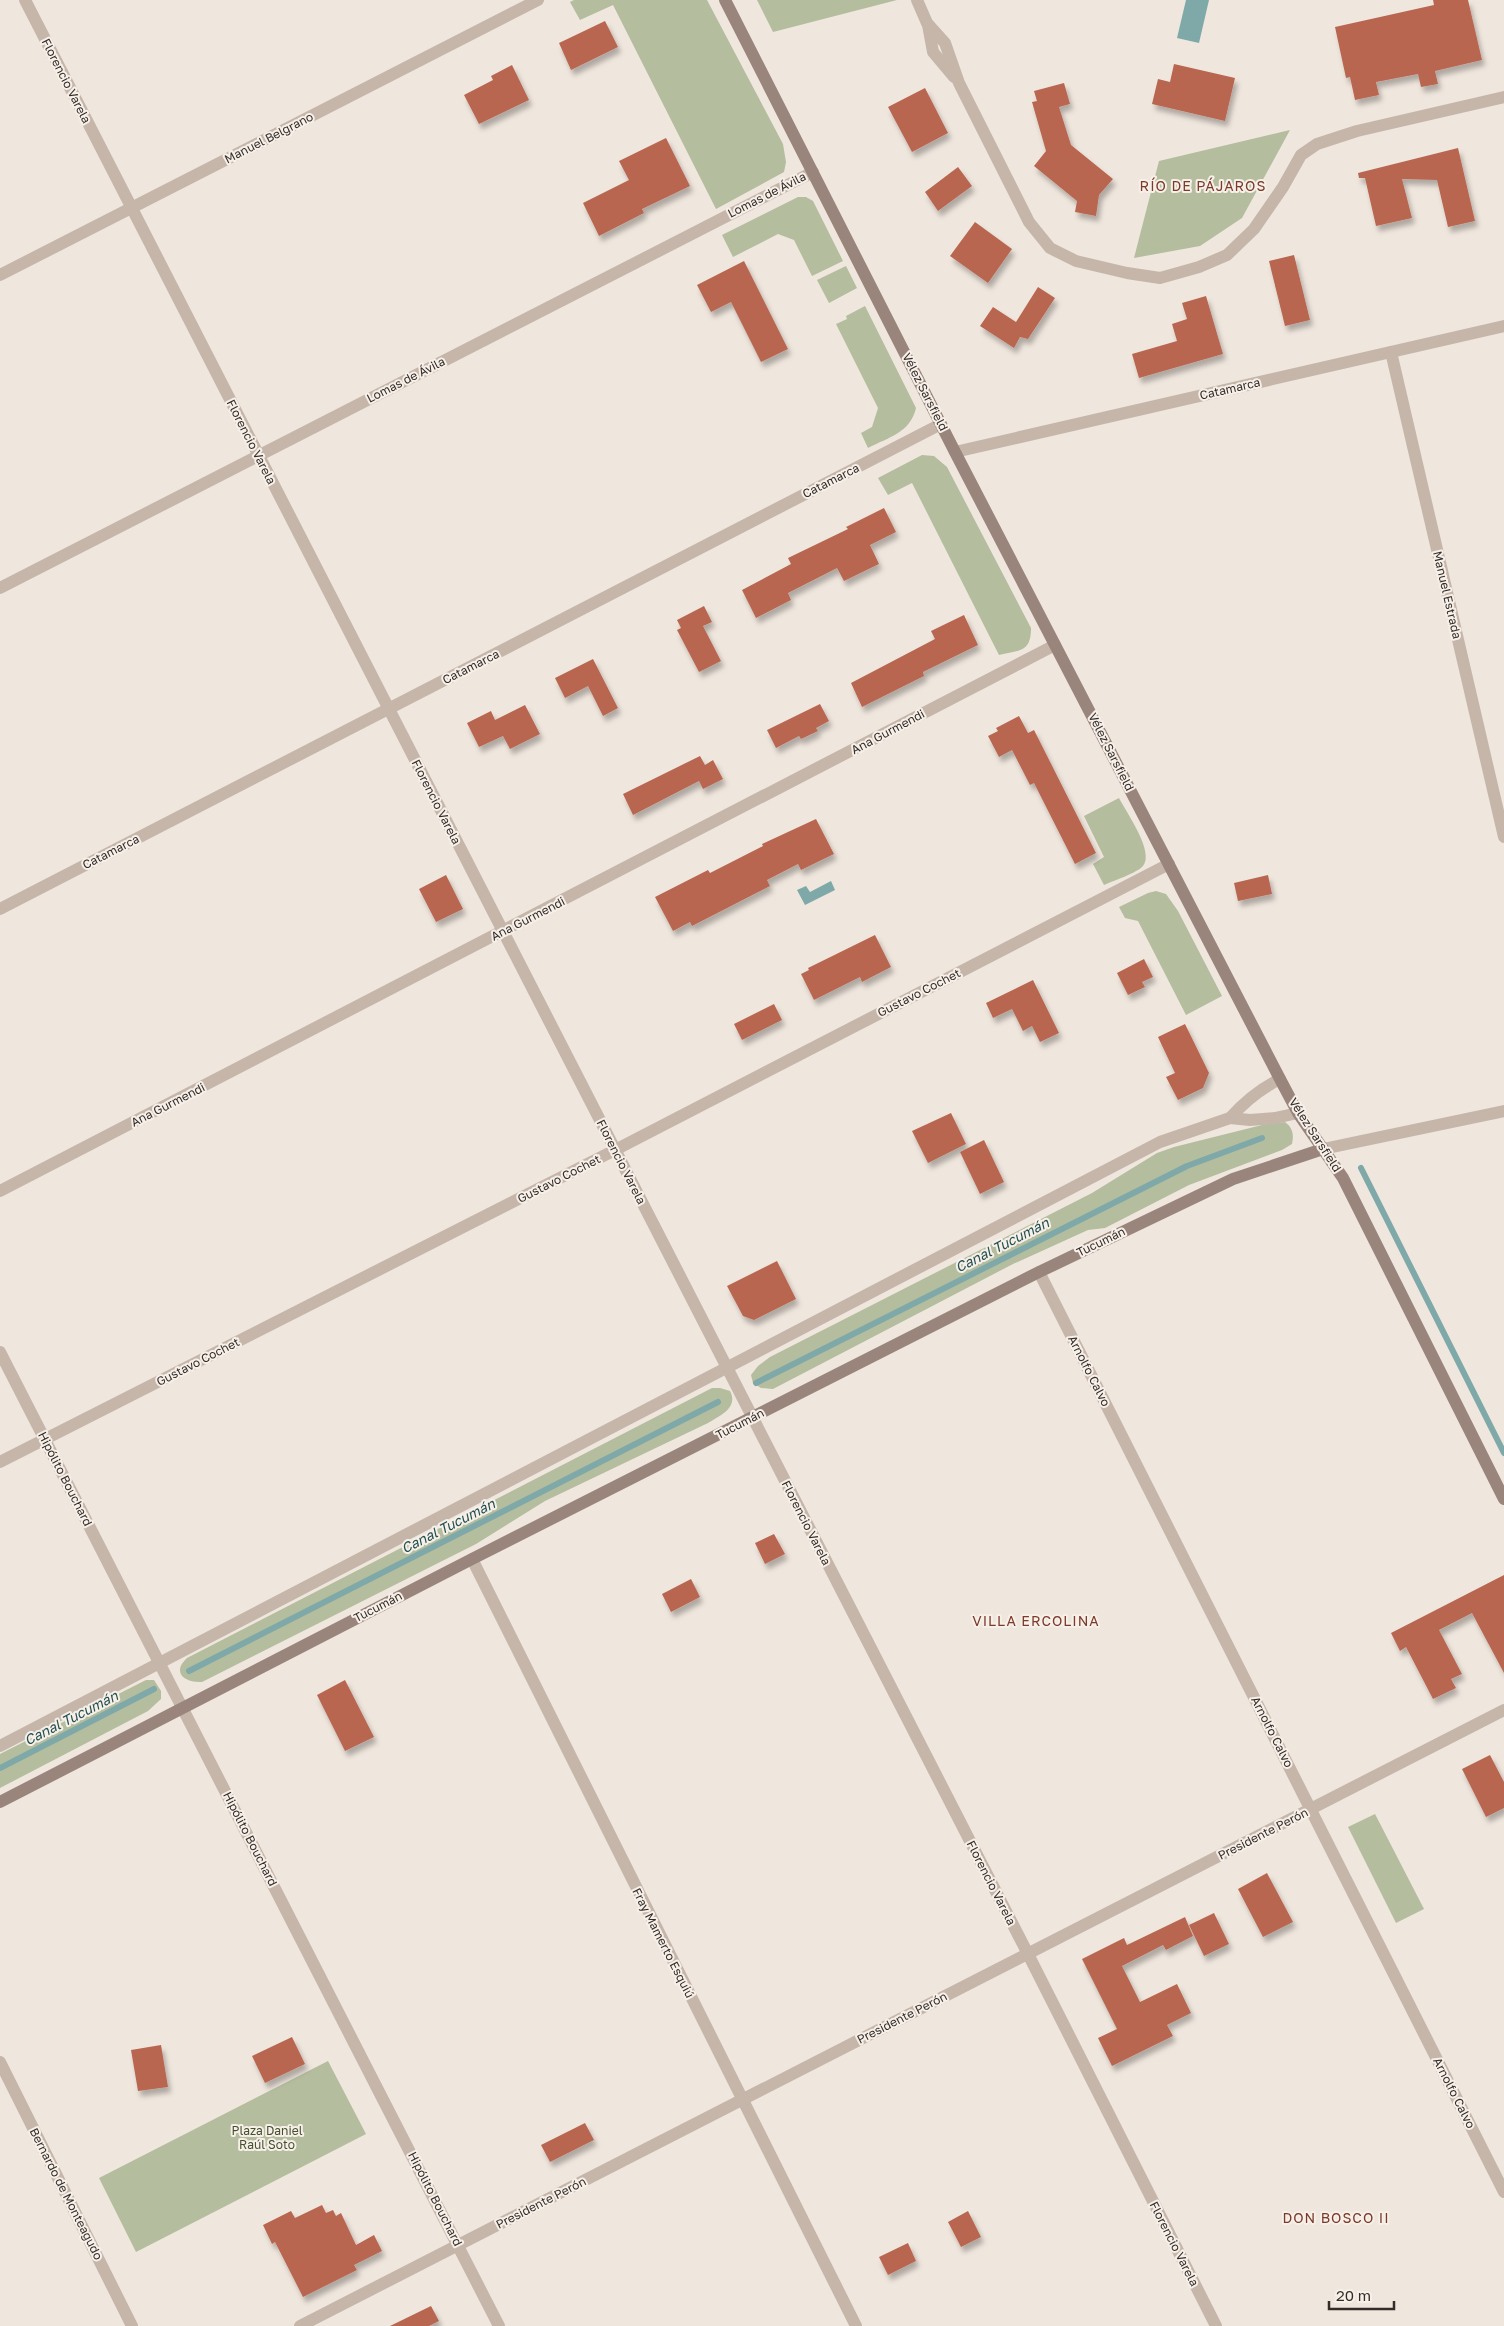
<svg xmlns="http://www.w3.org/2000/svg" width="1504" height="2326" font-family="'Golos Text',sans-serif">
<style>
.green{fill:#b4bd9e}
.water{fill:#7fa9a9}
.lines{fill:none;stroke-linecap:round;stroke-linejoin:round}
.stream{stroke:#7fa9a9;stroke-width:6}
.building{fill:#b96651;filter:url(#shadow)}
.minor{stroke:#c6b6aa;stroke-width:12}
.tertiary{stroke:#c6b6aa;stroke-width:12}
.secondary{stroke:#9a857c;stroke-width:12}
.labels{text-anchor:middle;stroke-width:4;stroke-linejoin:round;paint-order:stroke}
.street-label{font-size:12px;fill:#342c29;stroke:#f7f0e9}
.park-label{font-size:12px;fill:#45502f;stroke:#f7f0e9}
.neighbourhood-label{font-size:14px;letter-spacing:1px;fill:#7b3a2a;stroke:#f7f0e9}
.water-label{font-size:14px;font-style:italic;fill:#235051;stroke:#f7f0e9}
</style>
<defs>
<filter id="shadow"><feDropShadow dx="3" dy="5.5" stdDeviation="2.5" flood-color="#0004"/></filter>
</defs>
<rect width="100%" height="100%" fill="#efe6dd"/>
<g class="green">
<polygon points="574,0 707,0 783,144 786,162 784,172 716,209 613,5 580,20 570,2"/>
<polygon points="757,0 897,0 773,32"/>
<polygon points="1290,130 1242,218 1200,246 1134,258 1159,161"/>
<polygon points="798,197 806,197 813,201 843,261 812,276 794,240 778,234 733,257 722,235"/>
<polygon points="846,266 857,288 829,303 817,280"/>
<path d="M865,306L916,408C910,433 889,437 868,448L861,433L872,427L878,408L836,324L847,319L846,316Z"/>
<path d="M922,455L934,456L947,467L1031,628C1031,653 1019,650 999,655L912,483L888,495L878,478Z"/>
<path d="M1119,798C1126,812 1155,852 1143,866C1137,873 1113,881 1104,885L1093,864L1104,857L1084,816Z"/>
<polygon points="1156,891 1166,894 1178,911 1222,996 1186,1015 1138,921 1125,918 1119,907 1148,893"/>
<path d="M1285,1122C1293,1128 1294,1135 1292,1144L1282,1150L1189,1185L1105,1228L1088,1230L1013,1264L773,1389L761,1388L753,1383L751,1375L758,1366L770,1357L1092,1193L1157,1153L1174,1147L1266,1124Z"/>
<path d="M712,1388H720L730,1391C739,1408 719,1416 708,1423L545,1501L476,1544L202,1682C185,1683 171,1673 187,1658Z"/>
<polygon points="146,1680 154,1680 161,1691 161,1699 148,1711 0,1788 0,1754"/>
<polygon points="1375,1814 1424,1909 1396,1923 1348,1827"/>
<polygon points="328,2061 366,2134 136,2252 99,2178"/>
</g>
<g class="water">
<polygon points="1186,0 1209,0 1199,43 1177,38"/>
<polygon points="831,881 835,890 805,905 797,890 806,886 810,892"/>
</g>
<g class="lines">
<g class="stream">
<polyline points="1361,1168 1504,1453"/>
<polyline points="756,1383 1187,1166 1262,1138"/>
<polyline points="189,1671 718,1402"/>
<polyline points="0,1768 154,1689"/>
</g>
</g>
<g class="building">
<polygon points="1433,0 1468,0 1482,60 1435,71 1438,84 1421,87 1418,74 1376,82 1379,95 1355,100 1350,77 1346,78 1335,27 1434,5"/>
<polygon points="605,21 618,47 571,70 559,43"/>
<polygon points="1174,64 1235,78 1225,121 1152,104 1158,79 1170,82"/>
<polygon points="512,65 529,100 479,124 464,95 493,80 491,76"/>
<polygon points="1064,83 1070,104 1059,107 1071,145 1113,179 1099,195 1096,216 1075,212 1077,201 1034,166 1046,151 1032,102 1037,101 1034,91"/>
<polygon points="925,88 948,133 912,152 888,107"/>
<polygon points="666,138 690,186 642,209 644,213 599,236 583,203 629,180 619,161"/>
<polygon points="1458,148 1475,221 1448,227 1437,180 1402,179 1412,218 1376,226 1365,178 1359,178 1358,173"/>
<polygon points="958,167 972,186 938,211 925,192"/>
<polygon points="975,222 1012,249 988,283 950,256"/>
<polygon points="1294,255 1310,320 1285,326 1269,261"/>
<polygon points="744,261 788,349 761,362 731,302 711,312 697,285"/>
<polygon points="1038,287 1055,298 1028,339 1020,337 1014,348 980,326 993,307 1016,322"/>
<polygon points="1206,296 1223,354 1139,378 1132,354 1177,341 1172,324 1187,319 1182,303"/>
<polygon points="884,508 896,532 870,545 879,564 844,581 837,568 788,593 791,600 756,618 742,590 791,564 788,558 848,529 846,527"/>
<polygon points="704,606 712,622 703,626 721,661 699,672 677,630 681,628 677,620"/>
<polygon points="964,615 978,645 923,672 924,676 862,707 851,683 935,639 931,631"/>
<polygon points="593,659 618,708 603,716 588,686 565,698 555,678"/>
<polygon points="820,704 829,721 816,728 818,731 801,739 799,736 776,748 767,730"/>
<polygon points="525,705 540,734 510,749 503,736 479,747 467,723 491,711 495,720"/>
<polygon points="1019,716 1028,733 1034,730 1096,853 1075,864 1034,783 1030,785 1012,750 999,757 988,736 998,731 996,728"/>
<polygon points="700,756 705,765 713,760 723,779 703,789 699,781 633,815 623,794"/>
<polygon points="816,819 834,854 801,870 798,864 767,880 770,886 692,926 690,922 673,931 655,897 708,870 710,873 763,846 762,844"/>
<polygon points="446,875 463,909 436,922 419,889"/>
<polygon points="1268,875 1272,894 1238,901 1234,883"/>
<polygon points="875,935 891,967 862,982 860,977 814,1000 801,974 809,970 808,968"/>
<polygon points="1144,959 1153,977 1142,982 1145,987 1128,995 1117,973"/>
<polygon points="1033,980 1059,1033 1040,1042 1032,1026 1023,1031 1012,1009 993,1018 986,1003"/>
<polygon points="774,1004 782,1020 742,1040 734,1024"/>
<polygon points="1185,1024 1209,1073 1203,1088 1178,1100 1166,1077 1175,1073 1158,1037"/>
<polygon points="951,1113 966,1144 928,1163 912,1131"/>
<polygon points="984,1140 1004,1182 980,1194 960,1152"/>
<polygon points="777,1261 796,1299 754,1320 743,1316 727,1286"/>
<polygon points="774,1534 785,1554 765,1564 755,1543"/>
<polygon points="1504,1575 1504,1673 1472,1613 1439,1630 1462,1674 1451,1679 1456,1688 1433,1699 1406,1647 1400,1651 1391,1633"/>
<polygon points="691,1579 700,1597 671,1612 662,1594"/>
<polygon points="345,1680 374,1737 345,1751 317,1695"/>
<polygon points="1490,1755 1504,1782 1504,1808 1486,1817 1462,1769"/>
<polygon points="1267,1873 1293,1922 1263,1937 1238,1889"/>
<polygon points="1214,1913 1229,1944 1204,1956 1189,1925"/>
<polygon points="1185,1917 1193,1936 1166,1950 1163,1945 1122,1966 1140,2002 1177,1984 1191,2013 1167,2025 1173,2036 1112,2066 1098,2038 1117,2029 1082,1959 1124,1938 1127,1945"/>
<polygon points="292,2037 305,2064 265,2083 252,2056"/>
<polygon points="161,2045 168,2087 138,2091 131,2050"/>
<polygon points="585,2123 594,2140 550,2162 541,2145"/>
<polygon points="322,2205 326,2213 333,2210 336,2216 341,2213 356,2245 374,2235 382,2251 354,2265 357,2270 303,2297 275,2242 272,2244 263,2225 291,2211 295,2218"/>
<polygon points="968,2211 981,2237 961,2247 948,2222"/>
<polygon points="908,2243 916,2261 888,2275 879,2257"/>
<polygon points="431,2306 439,2321 429,2326 390,2326"/>
</g>
<g class="lines">
<g class="minor">
<polyline points="25,0 1028,1954 1216,2326"/>
<polyline points="917,0 927,23 945,43 959,83 1029,222 1050,248 1076,261 1127,273 1160,278 1199,267 1227,255 1254,229 1283,187 1301,155 1317,144 1357,131 1504,97"/>
<polyline points="928,25 933,52 954,77"/>
<polyline points="0,275 538,0"/>
<polyline points="1391,352 1504,837"/>
<polyline points="955,452 1504,326"/>
<polyline points="0,588 813,172"/>
<polyline points="0,909 941,424"/>
<path d="M1230,1118C1245,1101 1260,1089 1280,1079"/>
<polyline points="0,1191 1055,645"/>
<polyline points="1039,1272 1504,2192"/>
<polyline points="0,1352 499,2326"/>
<polyline points="0,1462 615,1150 1169,864"/>
<polyline points="472,1559 856,2326"/>
<polyline points="0,1746 1160,1142 1230,1118 1250,1120 1275,1118 1298,1113"/>
<polyline points="0,2062 132,2326"/>
<polyline points="300,2326 1504,1710"/>
</g>
<polyline class="tertiary" points="1323,1149 1504,1111"/>
<g class="secondary">
<polyline points="725,0 955,452 1280,1079 1298,1113 1343,1178 1504,1499"/>
<polyline points="0,1802 472,1559 1039,1272 1233,1179 1323,1149"/>
</g>
</g>
<g class="labels">
<g class="street-label">
<text transform="translate(66 81) rotate(63)" y="4">Florencio Varela</text>
<text transform="translate(269 138) rotate(-27)" y="4">Manuel Belgrano</text>
<text transform="translate(767 195) rotate(-27)" y="4">Lomas de Ávila</text>
<text transform="translate(406 380) rotate(-27)" y="4">Lomas de Ávila</text>
<text transform="translate(1230 389) rotate(-13)" y="4">Catamarca</text>
<text transform="translate(925 392) rotate(63)" y="4">Vélez Sarsfield</text>
<text transform="translate(251 442) rotate(63)" y="4">Florencio Varela</text>
<text transform="translate(831 481) rotate(-27)" y="4">Catamarca</text>
<text transform="translate(1447 595) rotate(77)" y="4">Manuel Estrada</text>
<text transform="translate(471 667) rotate(-27)" y="4">Catamarca</text>
<text transform="translate(888 732) rotate(-28)" y="4">Ana Gurmendi</text>
<text transform="translate(1111 752) rotate(63)" y="4">Vélez Sarsfield</text>
<text transform="translate(436 802) rotate(63)" y="4">Florencio Varela</text>
<text transform="translate(111 852) rotate(-27)" y="4">Catamarca</text>
<text transform="translate(528 919) rotate(-27)" y="4">Ana Gurmendi</text>
<text transform="translate(919 993) rotate(-27)" y="4">Gustavo Cochet</text>
<text transform="translate(168 1105) rotate(-27)" y="4">Ana Gurmendi</text>
<text transform="translate(1315 1135) rotate(57)" y="4">Vélez Sarsfield</text>
<text transform="translate(621 1162) rotate(63)" y="4">Florencio Varela</text>
<text transform="translate(559 1179) rotate(-27)" y="4">Gustavo Cochet</text>
<text transform="translate(1101 1242) rotate(-26)" y="4">Tucumán</text>
<text transform="translate(198 1362) rotate(-27)" y="4">Gustavo Cochet</text>
<text transform="translate(1089 1371) rotate(63)" y="4">Arnolfo Calvo</text>
<text transform="translate(740 1424) rotate(-27)" y="4">Tucumán</text>
<text transform="translate(65 1479) rotate(63)" y="4">Hipólito Bouchard</text>
<text transform="translate(806 1523) rotate(63)" y="4">Florencio Varela</text>
<text transform="translate(378 1607) rotate(-27)" y="4">Tucumán</text>
<text transform="translate(1272 1732) rotate(63)" y="4">Arnolfo Calvo</text>
<text transform="translate(1263 1834) rotate(-27)" y="4">Presidente Perón</text>
<text transform="translate(250 1839) rotate(63)" y="4">Hipólito Bouchard</text>
<text transform="translate(991 1883) rotate(63)" y="4">Florencio Varela</text>
<text transform="translate(663 1943) rotate(63)" y="4">Fray Mamerto Esquiú</text>
<text transform="translate(902 2018) rotate(-27)" y="4">Presidente Perón</text>
<text transform="translate(1454 2093) rotate(63)" y="4">Arnolfo Calvo</text>
<text transform="translate(66 2194) rotate(63)" y="4">Bernardo de Monteagudo</text>
<text transform="translate(435 2199) rotate(63)" y="4">Hipólito Bouchard</text>
<text transform="translate(541 2203) rotate(-27)" y="4">Presidente Perón</text>
<text transform="translate(1174 2244) rotate(63)" y="4">Florencio Varela</text>
</g>
<g class="park-label">
<text x="267" y="2135">Plaza Daniel<tspan x="267" dy="14">Raúl Soto</tspan></text>
</g>
<g class="neighbourhood-label">
<text x="1203" y="191">RÍO DE PÁJAROS</text>
<text x="1036" y="1626">VILLA ERCOLINA</text>
<text x="1336" y="2223">DON BOSCO II</text>
</g>
<g class="water-label">
<text transform="translate(1002 1245) rotate(-27)" y="5">Canal Tucumán</text>
<text transform="translate(448 1526) rotate(-27)" y="5">Canal Tucumán</text>
<text transform="translate(71 1718) rotate(-27)" y="5">Canal Tucumán</text>
</g>
</g>
<path d="M1329 2301v8h65v-8" fill="none" stroke="#342c29" stroke-width="2.5"/>
<text x="1336" y="2301" font-size="15" fill="#342c29" stroke="#f7f0e9" stroke-width="4" paint-order="stroke">20 m</text>
</svg>
